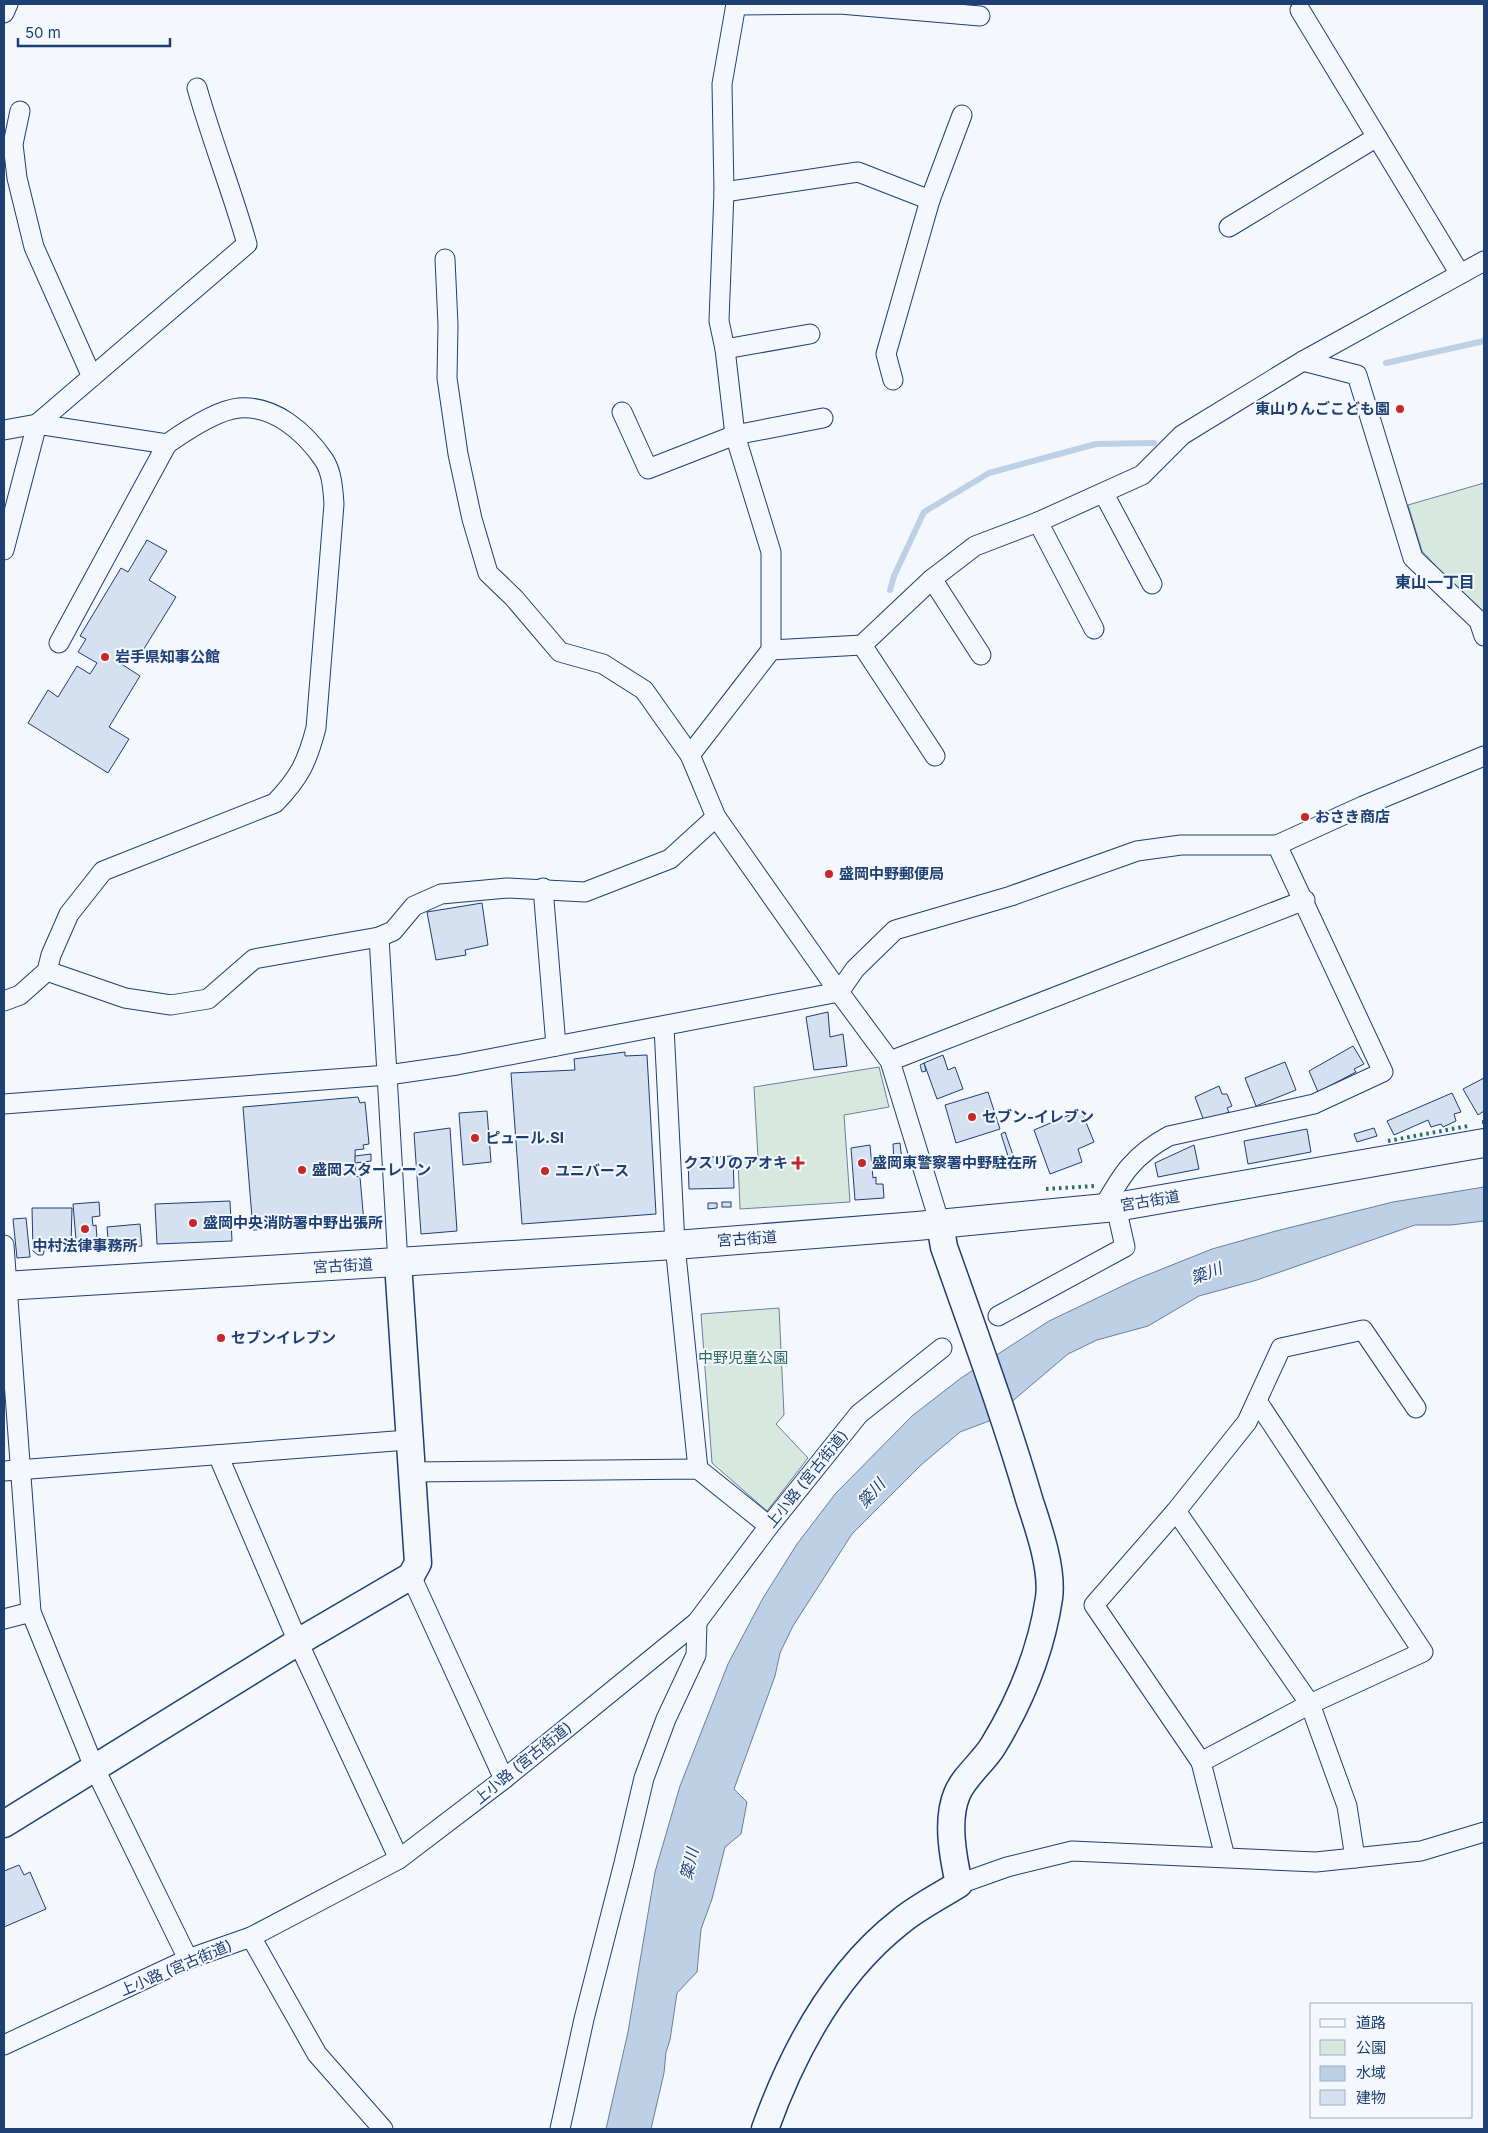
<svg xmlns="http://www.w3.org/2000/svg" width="1488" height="2133" font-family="Inter,'Noto Sans JP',sans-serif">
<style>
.green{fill:#d7e8df;stroke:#687fa3}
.water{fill:#bed0e5;stroke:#687fa3}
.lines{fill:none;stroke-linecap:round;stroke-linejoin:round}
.stream{stroke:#bed0e5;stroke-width:6}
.building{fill:#d5e0f0;stroke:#1d3f73}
.street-casing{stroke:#1d3f73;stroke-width:21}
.secondary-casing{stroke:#1d3f73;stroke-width:29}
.highway-casing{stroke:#1d3f73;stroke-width:30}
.street{stroke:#f4f7fb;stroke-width:19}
.secondary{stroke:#f4f7fb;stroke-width:26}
.highway{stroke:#f4f7fb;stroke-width:28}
.hedge{stroke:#2c6c60;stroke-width:4;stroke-dasharray:2.5 4;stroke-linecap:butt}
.poi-dot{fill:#c62828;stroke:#f4f7fb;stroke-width:2}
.labels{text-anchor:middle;stroke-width:4;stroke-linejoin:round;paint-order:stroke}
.poi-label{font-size:15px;font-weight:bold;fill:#1d3f73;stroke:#f4f7fb;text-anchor:start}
.street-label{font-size:15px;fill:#1d3f73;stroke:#f4f7fb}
.park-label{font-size:15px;fill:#2c6c60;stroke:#f4f7fb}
.neighbourhood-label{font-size:16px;font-weight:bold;fill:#1d3f73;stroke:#f4f7fb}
.water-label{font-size:16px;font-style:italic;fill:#1d3f73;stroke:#f4f7fb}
</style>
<rect width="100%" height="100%" fill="#f4f7fb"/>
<g class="green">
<polygon points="1484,483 1484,619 1422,551 1408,505"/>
<polygon points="879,1067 889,1107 844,1115 850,1202 740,1209 738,1160 758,1158 754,1087"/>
<polygon points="779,1308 784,1415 776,1424 808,1458 767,1511 712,1463 701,1314"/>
</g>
<polygon class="water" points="1484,1187 1484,1221 1451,1225 1415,1225 1257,1280 1199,1296 1148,1326 1097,1340 1068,1354 989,1421 960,1432 921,1465 852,1534 793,1626 780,1653 775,1676 734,1789 747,1802 741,1834 725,1847 712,1899 701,1929 697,1972 677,1993 670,2040 666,2052 664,2073 651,2129 606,2129 628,2032 655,1872 680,1786 728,1664 763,1598 797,1544 836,1493 912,1416 961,1378 1049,1321 1137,1279 1212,1249 1276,1231 1393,1202"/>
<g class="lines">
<g class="stream">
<polyline points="1386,363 1484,341"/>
<polyline points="890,590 894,576 924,512 989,473 1096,444 1154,443"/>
</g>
</g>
<g class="building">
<polygon points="147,540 167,551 149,580 176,597 137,660 126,654 120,663 140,676 109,727 129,739 108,773 28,723 48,690 58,697 77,666 90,674 97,663 78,652 86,639 80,636 121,568 128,572"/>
<polygon points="482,903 488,945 465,950 466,955 436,960 427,912"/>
<polygon points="828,1012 830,1037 843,1034 847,1066 814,1070 806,1017"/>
<polygon points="1353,1046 1364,1064 1354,1069 1356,1072 1318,1092 1309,1071"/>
<polygon points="625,1052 625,1056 647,1055 656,1214 522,1224 511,1073 575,1070 574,1059"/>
<polygon points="943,1055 948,1070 955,1067 963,1089 937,1099 924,1063"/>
<polygon points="1285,1062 1296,1090 1256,1106 1245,1078"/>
<polygon points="924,1063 926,1071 922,1072 920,1065"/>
<polygon points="1484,1078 1484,1111 1478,1115 1463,1089"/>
<polygon points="1219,1086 1222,1094 1227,1094 1232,1106 1227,1108 1229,1112 1204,1121 1195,1097"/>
<polygon points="988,1092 1000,1129 956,1143 945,1105"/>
<polygon points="1452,1093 1461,1112 1454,1114 1456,1121 1443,1127 1441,1124 1431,1127 1428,1120 1394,1135 1387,1121"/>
<polygon points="358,1097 360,1103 365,1102 369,1144 363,1145 364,1149 355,1150 356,1176 360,1177 364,1223 253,1230 243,1107"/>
<polygon points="1081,1110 1094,1142 1078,1149 1082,1162 1050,1174 1034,1130"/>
<polygon points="487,1111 491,1162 463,1165 459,1113"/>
<polygon points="450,1128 457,1231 421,1234 414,1133"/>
<polygon points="1374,1128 1377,1136 1357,1142 1354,1134"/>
<polygon points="1307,1129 1311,1152 1248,1164 1244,1141"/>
<polygon points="1005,1132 1013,1155 1008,1156 1001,1134"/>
<polygon points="900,1143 902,1161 894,1162 893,1144"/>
<polygon points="870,1145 873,1178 876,1177 876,1184 883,1184 884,1198 855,1200 851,1148"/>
<polygon points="1194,1145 1199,1169 1158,1177 1155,1163"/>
<polygon points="371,1154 371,1161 355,1163 355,1156"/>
<polygon points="733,1156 734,1188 689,1189 688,1158"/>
<polygon points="230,1201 232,1241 157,1244 155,1204"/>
<polygon points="99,1202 100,1216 92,1217 93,1226 96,1225 97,1238 76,1240 73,1204"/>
<rect x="722" y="1202" width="9" height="5"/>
<polygon points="708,1203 717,1203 717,1208 708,1209"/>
<polygon points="32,1208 72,1208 71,1244 45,1248 43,1255 38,1255 33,1251"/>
<polygon points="26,1218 30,1257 17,1258 13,1219"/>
<polygon points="140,1224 142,1246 109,1249 107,1227"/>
<polygon points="91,1243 92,1251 77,1252 77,1244"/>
<polygon points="19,1865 24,1875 30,1872 46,1909 4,1927 4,1871"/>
</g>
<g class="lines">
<g class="street-casing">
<g id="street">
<polyline points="736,5 840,4 980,16"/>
<polyline points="1300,10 1460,274"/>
<polyline points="4,13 8,4"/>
<polyline points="20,111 13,144 17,178 34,247 92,377"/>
<polyline points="724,192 858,172 930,200"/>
<polyline points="1229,227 1377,137"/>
<polyline points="445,259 448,325 447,378 458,454 472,519 488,573 514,598 560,652 603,664 644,690 690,755 716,817 839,992 890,1061 940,1224"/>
<polyline points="725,349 810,334"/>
<polyline points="1303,361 1357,375 1413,558 1479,621 1484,636"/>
<polyline points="893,380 886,354 930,200 962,115"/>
<polyline points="622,412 648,469 735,435 823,418"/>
<path d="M4,430L37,424L167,444C184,432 217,410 239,408C274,405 305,432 324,460C332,472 333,490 334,504L316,728C307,762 300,777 275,803L103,871L69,914L51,955L47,971L20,995L4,1001"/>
<polyline points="1104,494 1152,584"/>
<polyline points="1038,522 1094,629"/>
<path d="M4,550L37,424L247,244C232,191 212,141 197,88"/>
<polyline points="932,579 981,655"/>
<polyline points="59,643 167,444"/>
<polyline points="862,645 935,756"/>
<polyline points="771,650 862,645 932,579 975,546 1038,522 1142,475 1182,435 1303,361 1484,261"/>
<polyline points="690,755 771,650 771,552 735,435 725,349 719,321 724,192 722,84 736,4"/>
<polyline points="543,888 556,1046"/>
<polyline points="379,937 398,1263"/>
<polyline points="47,971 125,998 171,1005 208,999 254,959 379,937 393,931 414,906 441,894 507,888 585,892 670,859 716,817"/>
<polyline points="664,1027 675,1245 698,1469"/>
<polyline points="890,1061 1305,900"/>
<polyline points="4,1104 388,1075 457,1065 839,992 855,969 895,930 1011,896 1137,851 1181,845 1277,845"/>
<path d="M1103,1208C1122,1174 1134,1155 1169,1136L1314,1104L1383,1072L1277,845L1363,806L1484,756"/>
<polyline points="4,1245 31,1612 94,1767 188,1959"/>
<polyline points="998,1316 1125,1247 1116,1207"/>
<polyline points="218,1455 298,1642 399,1859"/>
<polyline points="4,1471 408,1440"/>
<polyline points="410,1472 698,1469 769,1526"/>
<polyline points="1176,1511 1310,1704 1347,1806 1355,1858"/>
<polyline points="411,1576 504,1779"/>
<polyline points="4,1619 31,1612"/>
<polyline points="1201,1762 1310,1704 1423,1652 1257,1401"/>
<polyline points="1225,1857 1201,1762 1094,1605 1176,1511 1247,1422 1281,1348 1363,1330 1416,1408"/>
<polyline points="959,1884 1007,1867 1072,1851 1316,1862 1421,1851 1484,1832"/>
<polyline points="251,1937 317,2054 383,2129"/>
<polyline points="4,2045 188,1959 251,1937 399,1859 504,1779 697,1622 769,1526 859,1414 942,1348"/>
<polyline points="560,2129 584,2019 624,1863 644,1778 666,1719 696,1655 697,1622"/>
</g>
</g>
<g class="secondary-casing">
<g id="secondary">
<polyline points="4,1824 298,1642 411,1576 418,1563 398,1263"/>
<path d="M765,2129C793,2051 834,1973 901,1921C918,1907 940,1896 959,1884C953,1857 946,1820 957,1794C963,1778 984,1761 993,1746C1021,1700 1041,1652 1049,1598C1053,1570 1039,1529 1030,1502C1005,1416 974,1332 944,1247L940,1224"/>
</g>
</g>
<g class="highway-casing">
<polyline id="highway" points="4,1286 675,1245 917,1226 1116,1207 1484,1143"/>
</g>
<use href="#street" class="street"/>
<use href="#secondary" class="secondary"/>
<use href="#highway" class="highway"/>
<g class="hedge">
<polyline points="1482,1122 1484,1122"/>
<polyline points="1388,1141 1468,1126"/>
<polyline points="1046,1189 1094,1186"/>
</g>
</g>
<g class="poi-dot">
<circle cx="1400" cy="409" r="5"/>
<circle cx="105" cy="657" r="5"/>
<circle cx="1305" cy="817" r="5"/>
<circle cx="829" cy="874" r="5"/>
<circle cx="972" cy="1117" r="5"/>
<circle cx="475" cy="1138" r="5"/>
<path d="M795.5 1155.5h5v5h5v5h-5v5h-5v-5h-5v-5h5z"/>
<circle cx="862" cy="1163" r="5"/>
<circle cx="302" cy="1170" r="5"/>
<circle cx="545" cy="1171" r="5"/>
<circle cx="193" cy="1223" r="5"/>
<circle cx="85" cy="1229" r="5"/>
<circle cx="221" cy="1338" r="5"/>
</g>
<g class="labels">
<g class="poi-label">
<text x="1390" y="414" text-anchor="end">東山りんごこども園</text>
<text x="115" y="662">岩手県知事公館</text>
<text x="1315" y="822">おさき商店</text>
<text x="839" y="879">盛岡中野郵便局</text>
<text x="982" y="1122">セブン-イレブン</text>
<text x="485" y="1143">ピュール.SI</text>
<text x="788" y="1168" text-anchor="end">クスリのアオキ</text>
<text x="872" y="1168">盛岡東警察署中野駐在所</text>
<text x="312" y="1175">盛岡スターレーン</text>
<text x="555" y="1176">ユニバース</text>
<text x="203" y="1228">盛岡中央消防署中野出張所</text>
<text x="85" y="1251" text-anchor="middle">中村法律事務所</text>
<text x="231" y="1343">セブンイレブン</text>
</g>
<g class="street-label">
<text transform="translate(1150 1201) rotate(-9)" y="5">宮古街道</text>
<text transform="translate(747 1239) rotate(-4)" y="5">宮古街道</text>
<text transform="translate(343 1266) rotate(-3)" y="5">宮古街道</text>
<text transform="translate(807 1479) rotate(-51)" y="5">上小路 (宮古街道)</text>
<text transform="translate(523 1763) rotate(-39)" y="5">上小路 (宮古街道)</text>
<text transform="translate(176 1968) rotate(-23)" y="5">上小路 (宮古街道)</text>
</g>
<g class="park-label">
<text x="743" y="1363">中野児童公園</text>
</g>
<g class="neighbourhood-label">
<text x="1435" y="588">東山一丁目</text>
</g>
<g class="water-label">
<text transform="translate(1206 1273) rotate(-21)" y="6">簗川</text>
<text transform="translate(871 1493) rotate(-49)" y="6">簗川</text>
<text transform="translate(689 1864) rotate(-77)" y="6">簗川</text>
</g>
</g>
<rect width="1488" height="2133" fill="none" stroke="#1d3f73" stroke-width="10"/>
<rect x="1310" y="2003" width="162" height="115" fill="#f4f7fb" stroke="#9eadc5"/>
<rect x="1320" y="2019" width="25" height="8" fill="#f4f7fb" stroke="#9eadc5"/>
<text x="1356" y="2028" font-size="15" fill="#1d3f73">道路</text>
<rect x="1320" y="2040" width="25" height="15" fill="#d7e8df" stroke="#9eadc5"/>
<text x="1356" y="2053" font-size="15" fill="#1d3f73">公園</text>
<rect x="1320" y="2066" width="25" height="15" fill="#bed0e5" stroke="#9eadc5"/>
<text x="1356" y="2078" font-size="15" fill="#1d3f73">水域</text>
<rect x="1320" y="2090" width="25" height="15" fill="#d5e0f0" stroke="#9eadc5"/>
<text x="1356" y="2103" font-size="15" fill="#1d3f73">建物</text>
<path d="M18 38v8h152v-8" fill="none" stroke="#1d3f73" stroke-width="2.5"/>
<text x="25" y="38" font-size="15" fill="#1d3f73" stroke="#f4f7fb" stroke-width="4" paint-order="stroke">50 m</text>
</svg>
